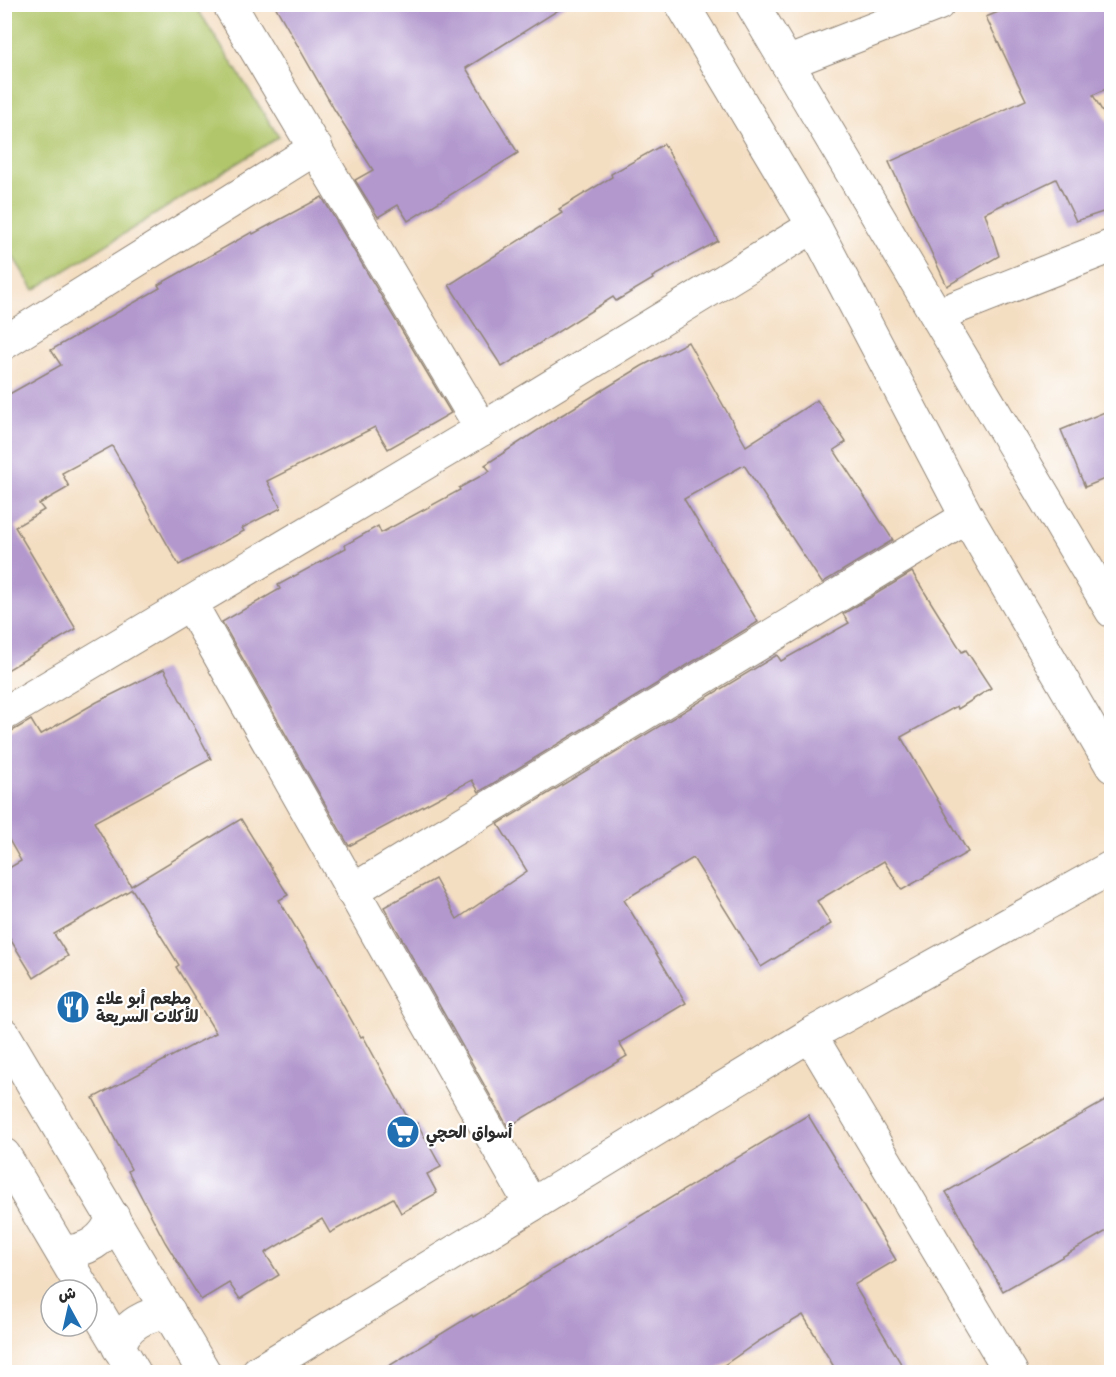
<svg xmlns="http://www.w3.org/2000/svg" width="1116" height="1377" font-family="'Playpen Sans','Playpen Sans Arabic',sans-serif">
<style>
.green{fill:#b1c66a;stroke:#6e784a;stroke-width:1.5}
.building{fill:#b298cd}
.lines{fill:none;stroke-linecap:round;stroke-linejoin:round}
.minor-casing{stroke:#908476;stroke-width:35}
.minor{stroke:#fff;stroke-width:33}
.labels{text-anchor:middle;stroke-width:4.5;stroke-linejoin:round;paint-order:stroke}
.poi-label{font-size:16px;font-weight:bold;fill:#2b2b2b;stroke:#fff;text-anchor:start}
</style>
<rect width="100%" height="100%" fill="#fff"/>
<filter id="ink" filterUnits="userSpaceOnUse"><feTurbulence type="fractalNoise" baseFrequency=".0167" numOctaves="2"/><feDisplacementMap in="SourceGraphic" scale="12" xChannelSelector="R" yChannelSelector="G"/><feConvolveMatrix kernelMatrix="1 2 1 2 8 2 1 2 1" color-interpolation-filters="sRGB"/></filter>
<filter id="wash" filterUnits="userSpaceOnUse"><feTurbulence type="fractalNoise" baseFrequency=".008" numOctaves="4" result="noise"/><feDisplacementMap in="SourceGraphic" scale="24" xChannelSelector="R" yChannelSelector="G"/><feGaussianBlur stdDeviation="1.35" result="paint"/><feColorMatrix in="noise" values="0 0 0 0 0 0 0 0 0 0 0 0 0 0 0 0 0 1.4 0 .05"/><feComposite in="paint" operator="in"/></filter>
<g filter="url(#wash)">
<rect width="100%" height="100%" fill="#f4dec2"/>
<polygon class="green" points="5,4 195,5 279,137 34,290 5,244"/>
<g id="blocks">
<g class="building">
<polygon points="274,4 568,4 466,68 518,153 408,221 398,205 378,217 355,180 373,170 334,109"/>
<polygon points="1018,4 1112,4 1112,86 1093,95 1112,128 1112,209 1076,221 1056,179 985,213 999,256 947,286 889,162 1026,100 986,17"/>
<polygon points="664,144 718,241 652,277 653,279 616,301 613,297 502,367 449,285 562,213 559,209 612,177 611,174"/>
<polygon points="322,197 451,413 388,449 375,427 267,481 281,508 242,528 244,531 179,565 112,446 62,473 69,487 39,504 44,510 15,527 76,629 4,672 4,397 61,365 51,350 160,288 158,285 252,232 253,234"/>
<polygon points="688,342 746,446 817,400 846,442 834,450 893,540 822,583 744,465 684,499 758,622 479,792 472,780 349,846 222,622 280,589 278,585 346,548 345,545 378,526 381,533 460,490 459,488 490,471 485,465 552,421 642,366"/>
<polygon points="1112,409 1112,476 1085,487 1061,430"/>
<polygon points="912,572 962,652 966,650 991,688 958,709 957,706 901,737 968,852 902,890 884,861 817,901 831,924 761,967 693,858 624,900 686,1003 619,1043 627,1056 508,1127 384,907 435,879 457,919 527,871 498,824 777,655 781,661 849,623 843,614"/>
<polygon points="164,669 211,759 94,822 131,886 241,819 288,895 279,900 319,966 320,965 361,1037 363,1036 412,1126 417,1123 441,1167 427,1174 437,1193 401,1213 393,1198 330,1233 322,1219 265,1253 279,1275 240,1299 229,1283 201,1300 165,1242 128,1171 131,1169 93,1098 216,1033 176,967 179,965 132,889 54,934 68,956 34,978 4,929 4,871 21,861 4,831 4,733 14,730 31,720 40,735 97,702"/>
<polygon points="1112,1097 1112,1228 1003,1291 946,1192"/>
<polygon points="808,1115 896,1260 854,1285 906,1372 837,1372 803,1315 759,1341 714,1372 379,1372 472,1315 473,1317"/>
</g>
</g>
</g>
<g filter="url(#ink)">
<use href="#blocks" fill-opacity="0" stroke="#908476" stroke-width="1.5"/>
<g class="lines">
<g class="minor-casing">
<g id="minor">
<polyline points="229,4 482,429"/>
<polyline points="682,4 814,226 967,517 1112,766"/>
<polyline points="752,4 1112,611"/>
<polyline points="787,63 938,4"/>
<polyline points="937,315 1112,246"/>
<polyline points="4,343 316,148"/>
<polyline points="190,603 531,1205"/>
<polyline points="4,714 482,429 814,226"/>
<polyline points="352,891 967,517"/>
<polyline points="4,1035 204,1372"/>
<polyline points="810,1035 1011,1372"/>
<polyline points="4,1155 84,1290"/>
<path d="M62,1252C85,1252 105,1241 113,1217"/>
<polyline points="87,1294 134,1372"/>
<path d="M119,1348C124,1324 147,1314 169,1312"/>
<polyline points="258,1372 810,1035 1112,867"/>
</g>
</g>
<use href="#minor" class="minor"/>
</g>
</g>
<defs>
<g id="restaurant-disc" transform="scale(1.725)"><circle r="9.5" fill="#1f6fb2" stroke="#fff"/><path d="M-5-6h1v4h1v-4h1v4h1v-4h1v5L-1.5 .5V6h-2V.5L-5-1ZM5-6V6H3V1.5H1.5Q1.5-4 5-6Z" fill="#fff"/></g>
<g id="supermarket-disc" transform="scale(1.725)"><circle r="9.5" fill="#1f6fb2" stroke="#fff"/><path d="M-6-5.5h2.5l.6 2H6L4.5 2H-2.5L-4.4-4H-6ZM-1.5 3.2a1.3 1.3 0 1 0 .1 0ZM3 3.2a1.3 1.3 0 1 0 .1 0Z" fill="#fff"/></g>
</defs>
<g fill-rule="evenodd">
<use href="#restaurant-disc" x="73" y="1007"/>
<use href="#supermarket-disc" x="403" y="1132"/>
</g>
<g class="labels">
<g class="poi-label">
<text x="96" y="1004">مطعم أبو علاء<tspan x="96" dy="18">للأكلات السريعة</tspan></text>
<text x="426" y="1138">أسواق الحچي</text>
</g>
</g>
<rect width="1116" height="1377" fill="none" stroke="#fff" stroke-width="24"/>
<g transform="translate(69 1308) rotate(352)"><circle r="28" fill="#ffffff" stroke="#aaaaaa" stroke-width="1.5"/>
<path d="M0-4.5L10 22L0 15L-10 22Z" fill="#1f6fb2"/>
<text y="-9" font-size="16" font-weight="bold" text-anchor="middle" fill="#2b2b2b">ش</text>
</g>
</svg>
